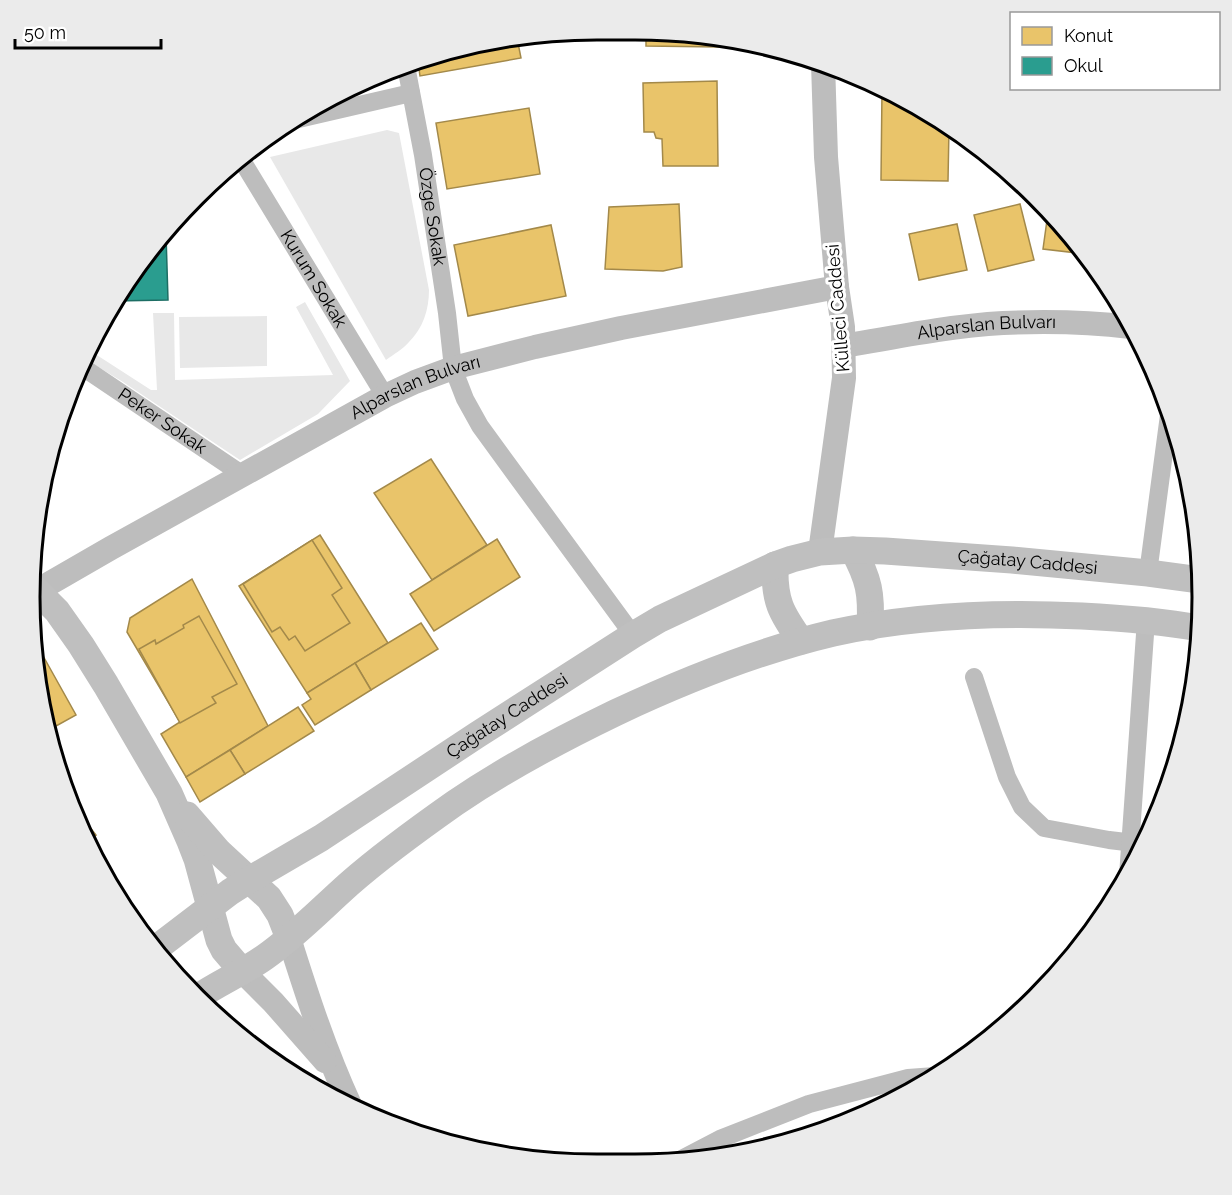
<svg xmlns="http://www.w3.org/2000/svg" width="1232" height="1195" font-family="Raleway,sans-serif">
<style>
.green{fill:#e8e8e8}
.homes{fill:#e9c46a;stroke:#a3894a;stroke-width:1.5}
.schools{fill:#2a9d8f;stroke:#1d6e64;stroke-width:1.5}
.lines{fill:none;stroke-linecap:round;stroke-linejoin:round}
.minor{stroke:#bdbdbd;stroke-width:18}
.tertiary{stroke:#bdbdbd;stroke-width:24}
.secondary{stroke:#bfbfbf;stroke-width:27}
.labels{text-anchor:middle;stroke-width:6;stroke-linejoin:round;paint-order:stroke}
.street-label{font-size:18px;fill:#000;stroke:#fff}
.rim{fill:none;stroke:#000;stroke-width:3}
</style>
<rect width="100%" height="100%" fill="#fff"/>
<g class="green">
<path d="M387,130L399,133L429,290C429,310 423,328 409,342C403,349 394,354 386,360L270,157Z"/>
<polygon points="305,302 350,381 318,414 240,460 123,382 85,359 89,350 151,390 157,390 153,313 174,313 175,380 333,375 296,307"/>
<polygon points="267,316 267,366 180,368 179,317"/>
</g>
<g class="homes">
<polygon points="646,32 709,35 719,37 719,47 646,46"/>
<polygon points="517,38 521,58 420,76 418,62 486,41"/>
<polygon points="717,81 718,166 663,166 662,139 656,138 654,132 644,132 643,83"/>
<polygon points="882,90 919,106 949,128 948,181 881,180"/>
<polygon points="529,108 540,174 447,189 436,123"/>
<polygon points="679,204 682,267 663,271 605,269 609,207"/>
<polygon points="1020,204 1034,260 988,271 974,215"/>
<polygon points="1048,213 1085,252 1086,254 1043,249"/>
<polygon points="957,224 967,270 919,280 909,234"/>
<polygon points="551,225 566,296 468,316 454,245"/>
<polygon points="1073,240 1085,252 1086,254 1072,252"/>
<polygon points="431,459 487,545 432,580 374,493"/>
<polygon points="320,535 388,643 307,693 239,586"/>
<polygon points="497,539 520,577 434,631 410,594"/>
<polygon points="312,540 342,588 332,595 350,623 305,651 295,636 289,640 280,627 272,632 243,584"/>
<polygon points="192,579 268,726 186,777 161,734 180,722 127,632 130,618"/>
<polygon points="199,616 237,684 212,697 216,703 180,723 139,649 155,640 156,644 184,628 183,625"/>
<polygon points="421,623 438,649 371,690 355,663"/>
<polygon points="42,654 76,715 47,731 35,657"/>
<polygon points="355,663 371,690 315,725 302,705 311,699 307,693"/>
<polygon points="298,707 314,731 245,774 230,750"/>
<polygon points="230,750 245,774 200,802 186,777"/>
<polygon points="71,803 96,835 86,842"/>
</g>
<polygon class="schools" points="166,234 168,300 115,301 125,283"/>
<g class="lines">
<g class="minor">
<path id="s1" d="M406,66L423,155L447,313L453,368L465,399L480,426L504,459L633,635"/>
<polyline points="290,121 411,93"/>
<path id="s2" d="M241,159L385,396"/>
<path id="s3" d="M81,366L243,475"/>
<polyline points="1148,573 1169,415"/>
<polyline points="974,677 1007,777 1022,807 1044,828 1109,840 1143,844"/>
<polyline points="1128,876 1146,620"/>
<polyline points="674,1163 720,1139 809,1104 908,1078 935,1076"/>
</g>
<g class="tertiary">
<path id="s4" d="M844,346C896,337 950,326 1003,323C1046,321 1089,322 1131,327"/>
<polyline points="820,552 844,378 843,327 837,287 826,157 823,63"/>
<path id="s5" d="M33,593L111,548L385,396L415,382L453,368L535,347L621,328L837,287"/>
<path d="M289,938C307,995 325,1051 350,1105"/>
<polyline points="242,971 273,1002 325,1061"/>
</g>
<g class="secondary">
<path d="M853,550C869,579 872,594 870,627"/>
<path d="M775,565C774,601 781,613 801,641"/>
<polyline points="33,587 57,611 81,645 106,685 169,793 190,841 197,859 219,940 224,950 242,971"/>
<polyline points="187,815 219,852 269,898 280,915 289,938"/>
<path id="s6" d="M154,950L230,892L249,880L321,838L477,735L633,635L660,619L694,603L775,565L792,559L820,552L853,550L885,551L1012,560L1148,573L1200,580"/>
<path d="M198,997C219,983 244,972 265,957C295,936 321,909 349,884C382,855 418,829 455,803C505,769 559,740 615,713C685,680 757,651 833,633C915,615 1000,612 1082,616C1121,618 1160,621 1199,628"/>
</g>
</g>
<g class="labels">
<g class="street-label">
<text dy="6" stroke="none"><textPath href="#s1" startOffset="153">Özge Sokak</textPath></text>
<text dy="6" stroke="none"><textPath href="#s2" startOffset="140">Kurum Sokak</textPath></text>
<text transform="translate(838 308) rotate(-95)" y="6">Külleci Caddesi</text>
<text dy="6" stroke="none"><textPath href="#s4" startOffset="144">Alparslan Bulvarı</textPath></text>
<text dy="6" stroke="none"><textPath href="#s5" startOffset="435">Alparslan Bulvarı</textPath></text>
<text dy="6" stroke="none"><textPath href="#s3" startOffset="98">Peker Sokak</textPath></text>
<text dy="6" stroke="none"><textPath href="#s6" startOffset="987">Çağatay Caddesi</textPath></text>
<text dy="6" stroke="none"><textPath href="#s6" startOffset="424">Çağatay Caddesi</textPath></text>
</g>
</g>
<path d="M0 0H1232V1195H0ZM597 40H635A557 557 0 0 1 1192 597V597A557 557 0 0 1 635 1154H597A557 557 0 0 1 40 597V597A557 557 0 0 1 597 40Z" fill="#ebebeb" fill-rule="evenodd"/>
<path class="rim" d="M597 40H635A557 557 0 0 1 1192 597V597A557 557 0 0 1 635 1154H597A557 557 0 0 1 40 597V597A557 557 0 0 1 597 40Z"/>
<rect x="1010" y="12" width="210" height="78" fill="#ffffff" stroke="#999999" stroke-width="1.5"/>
<rect x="1022" y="27" width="30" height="18" fill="#e9c46a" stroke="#999999" stroke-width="1.5"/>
<text x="1064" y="42" font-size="18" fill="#000000">Konut</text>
<rect x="1022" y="57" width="30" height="18" fill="#2a9d8f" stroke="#999999" stroke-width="1.5"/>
<text x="1064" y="72" font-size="18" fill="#000000">Okul</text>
<path d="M15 39v9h146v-9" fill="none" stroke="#000000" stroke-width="3"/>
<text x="24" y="39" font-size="18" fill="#000000" stroke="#ffffff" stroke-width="4.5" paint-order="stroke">50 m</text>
</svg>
